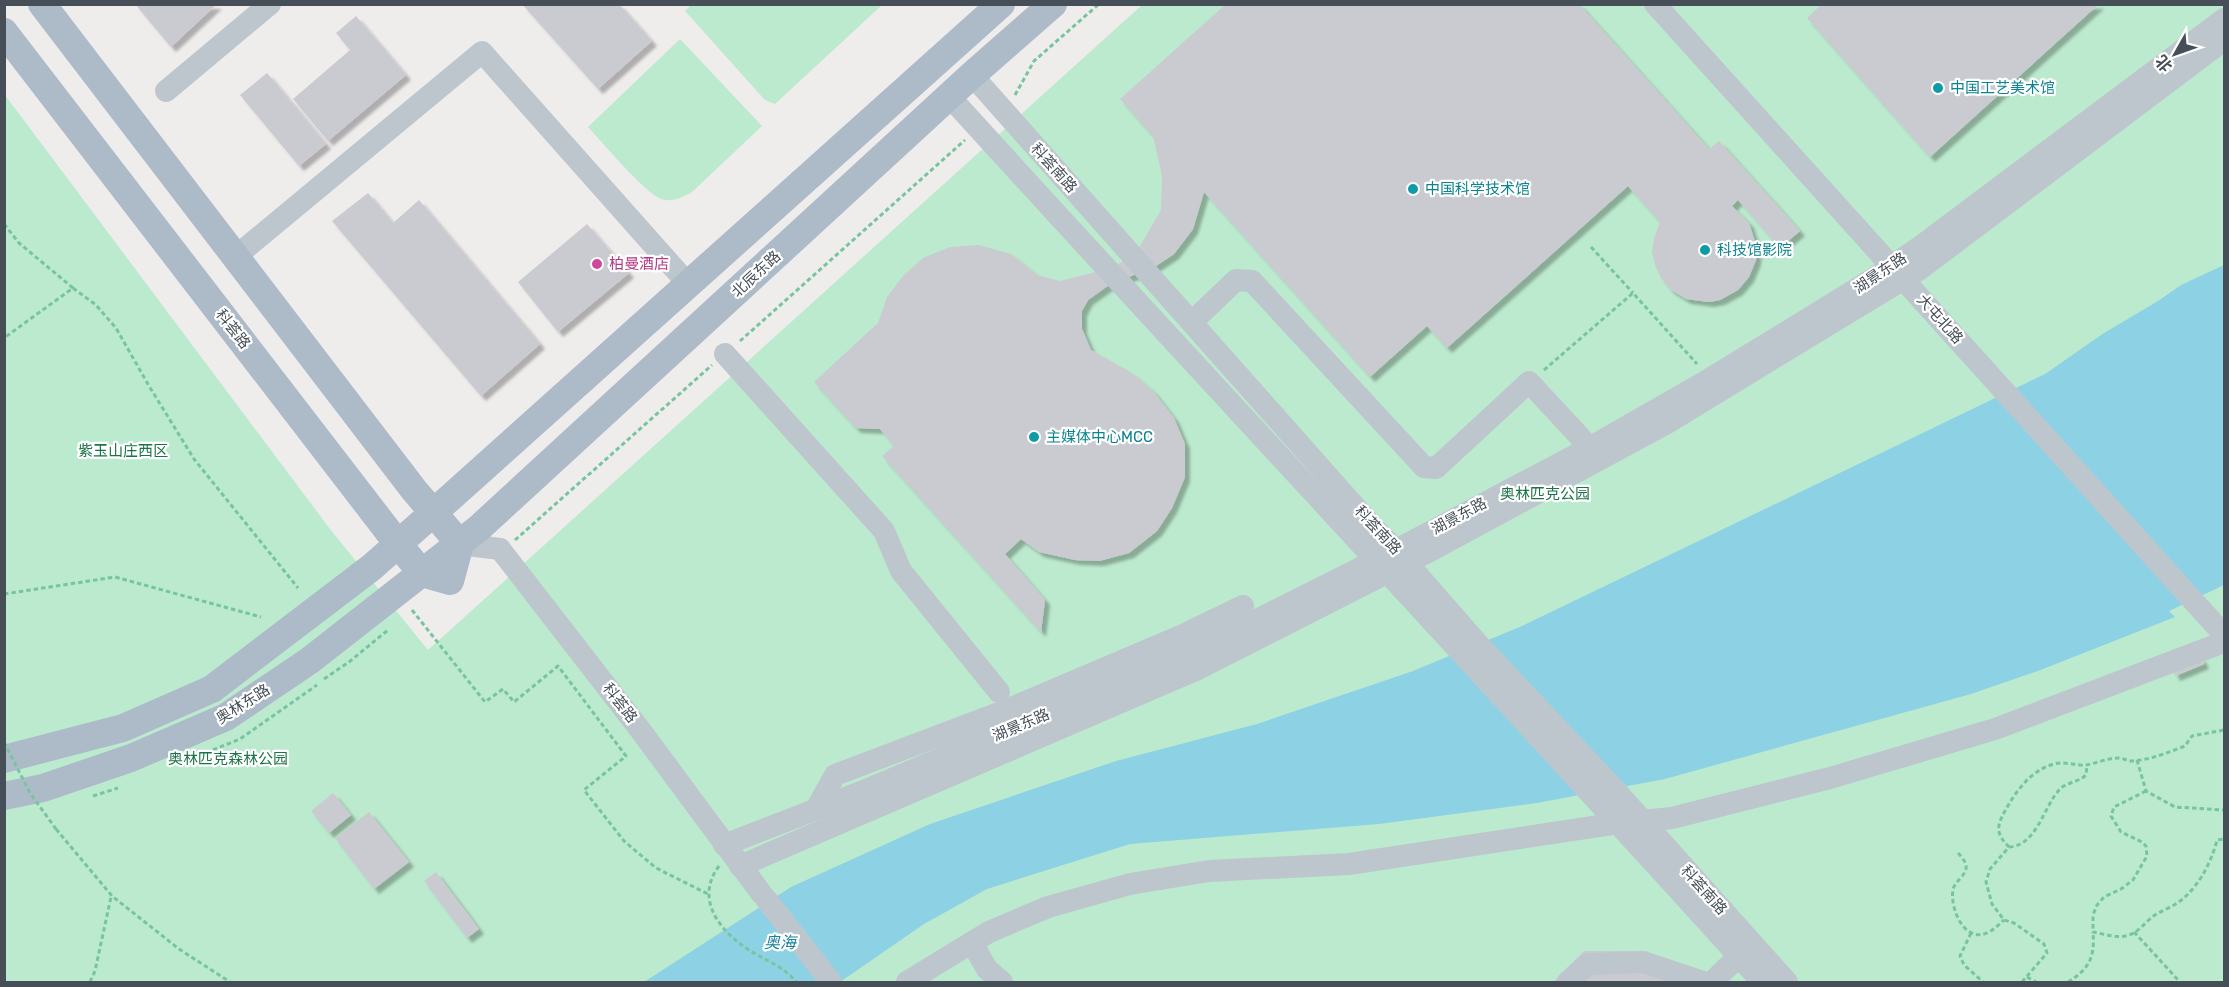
<svg xmlns="http://www.w3.org/2000/svg" width="2229" height="987" font-family="Rubik,'Noto Sans SC',sans-serif">
<style>
.green{fill:#bceace}
.water{fill:#8dd2e4}
.building{fill:#cacbd1;filter:url(#shadow)}
.lines{fill:none;stroke-linecap:round;stroke-linejoin:round}
.path{stroke:#77c59f;stroke-width:3;stroke-dasharray:4.5 3;stroke-linecap:butt}
.minor{stroke:#bec6cd;stroke-width:22}
.major{stroke:#adbbc9;stroke-width:28}
.path-bridge{stroke:#77c59f;stroke-width:3;stroke-dasharray:4.5 3;stroke-linecap:butt}
.culture-dot{fill:#0f9aa8;stroke:#fff;stroke-width:2}
.hotel-dot{fill:#d1479c;stroke:#fff;stroke-width:2}
.labels{text-anchor:middle;stroke-width:4.5;stroke-linejoin:round;paint-order:stroke}
.culture-label{font-size:15px;fill:#0d838f;stroke:#fff;text-anchor:start}
.street-label{font-size:15px;fill:#464f58;stroke:#fff}
.hotel-label{font-size:15px;fill:#b23c85;stroke:#fff;text-anchor:start}
.park-label{font-size:15px;fill:#1d7348;stroke:#fff}
.water-label{font-size:16px;font-style:italic;fill:#167f9a;stroke:#fff}
</style>
<defs>
<filter id="shadow"><feDropShadow dx="5" dy="5" stdDeviation="1.5" flood-color="#0004"/></filter>
</defs>
<rect width="100%" height="100%" fill="#efecec"/>
<g class="green">
<polygon points="692,4 882,4 882,5 775,104 765,100 685,11"/>
<polygon points="1142,5 2224,5 2224,982 5,982 5,95 330,529 428,650"/>
<path d="M680,39L762,126L692,192C683,197 672,203 661,199C644,192 603,143 588,127Z"/>
</g>
<polygon class="water" points="2224,265 2224,585 2169,611 2175,617 2038,671 1971,694 1665,779 1537,803 1379,824 1130,844 987,889 924,924 840,982 644,982 791,887 930,824 1116,761 1257,724 1413,671 1522,626 2045,374 2104,333 2158,301 2181,285"/>
<g class="building">
<polygon points="135,4 217,4 171,47"/>
<polygon points="522,4 619,4 652,41 598,89"/>
<polygon points="1226,4 1579,4 1709,149 1719,141 1800,231 1780,248 1738,200 1732,206 1749,223 1757,248 1756,260 1749,277 1738,290 1720,300 1709,302 1686,299 1670,289 1661,278 1655,265 1652,252 1654,238 1660,222 1628,186 1447,348 1427,326 1370,377 1204,192 1193,229 1174,254 1156,266 1109,285 1088,300 1082,311 1082,329 1091,350 1132,373 1153,391 1174,418 1185,444 1185,477 1172,508 1157,531 1129,553 1099,561 1075,560 1039,552 1021,539 1005,554 1045,600 1041,632 882,456 894,446 880,429 856,428 814,382 878,323 887,297 903,276 923,258 950,247 979,245 1011,254 1037,275 1060,281 1092,273 1120,263 1140,246 1161,210 1162,176 1153,136 1120,99"/>
<polygon points="1822,4 2099,4 1930,157 1807,18"/>
<polygon points="356,16 406,75 328,141 293,99 350,50 336,33"/>
<polygon points="267,73 326,144 299,166 240,95"/>
<polygon points="368,193 393,223 419,200 540,344 481,396 332,221"/>
<polygon points="587,224 629,273 558,332 518,282"/>
<polygon points="2201,657 2204,664 2175,676 2172,669"/>
<polygon points="333,793 351,815 329,833 311,811"/>
<polygon points="369,812 409,862 374,889 335,838"/>
<polygon points="436,872 479,929 467,938 424,881"/>
<polygon points="1584,951 1647,951 1677,982 1553,982"/>
</g>
<g class="lines">
<g class="path">
<polyline points="1015,95 1034,61 1099,4"/>
<polyline points="4,224 19,243 73,288 4,338"/>
<polyline points="1591,247 1633,293"/>
<polyline points="73,288 96,305 116,328 149,386 194,459 298,588"/>
<polyline points="740,341 965,140"/>
<polyline points="1544,370 1633,293 1697,364"/>
<polyline points="515,540 712,365"/>
<polyline points="4,594 115,577 261,617"/>
<polyline points="412,610 485,702 503,689 514,702 558,666 626,756 584,790 624,841 656,868 708,894"/>
<polyline points="324,679 349,662 388,630"/>
<polyline points="2137,760 2146,791 2175,807 2224,810"/>
<polyline points="185,761 240,739 317,685"/>
<path d="M2146,791L2114,807L2111,816L2121,832L2142,842L2146,846L2147,856L2133,880L2121,889L2104,897L2097,905L2093,915V932C2104,934 2119,939 2129,935C2139,932 2146,921 2155,915C2165,909 2177,905 2186,896C2201,882 2212,860 2217,840L2224,839"/>
<polyline points="93,796 118,788"/>
<polyline points="56,829 112,896 179,949 230,982"/>
<path d="M2009,847C2038,845 2043,806 2061,788C2068,782 2079,782 2086,775L2087,765"/>
<path d="M1958,853C1961,856 1965,861 1966,865C1968,875 1954,881 1953,890C1950,906 1962,940 1984,934C1992,932 1998,925 2004,920"/>
<path d="M719,866C695,898 718,929 746,948C763,960 783,965 796,982"/>
<polyline points="2134,932 2180,982"/>
<polyline points="1971,933 1960,956 1964,965 1983,982"/>
<polyline points="2027,977 2036,982"/>
<polyline points="90,982 95,971 111,897"/>
<path d="M2022,982L2047,953L2044,944L2014,923L2004,920L1992,904L1986,882L1990,869L2009,847C1996,834 1996,827 2005,811C2016,791 2031,770 2054,764C2065,761 2076,766 2086,765C2097,763 2108,758 2118,758C2123,758 2127,761 2132,761C2150,760 2169,752 2185,746L2192,736L2224,730"/>
<path d="M2068,982C2089,969 2095,958 2093,932"/>
</g>
<g class="minor">
<polyline points="1655,4 2224,635"/>
<polyline points="972,75 1373,527 1396,550 1478,644 1617,792 1787,982"/>
<polyline points="166,91 270,4"/>
<path d="M949,96C1219,393 1494,685 1762,982"/>
<polyline points="235,257 482,52 689,285"/>
<polyline points="1192,322 1236,280 1252,281 1424,467 1436,468 1529,382 1580,437 1589,448"/>
<polyline points="725,354 884,531 901,571 999,692"/>
<polyline points="460,544 500,549 641,731 761,893"/>
<polyline points="816,809 835,775 1004,711 1185,634 1243,606"/>
<polyline points="724,845 866,790 1197,650 1396,550 1589,448 1708,380 1868,282 1921,246 2224,19"/>
<polyline points="740,866 1196,670 1428,552 1667,423 1920,269 2224,40"/>
<polyline points="766,899 831,982"/>
<polyline points="972,943 987,969 1002,982"/>
<polyline points="907,982 989,932 1048,907 1130,884 1209,871 1349,864 1619,823 1672,818 1830,778 1995,729 2224,642"/>
<polyline points="1568,982 1588,964 1643,962 1703,982"/>
<polyline points="1712,982 1739,956"/>
</g>
<g class="major">
<polyline points="4,32 398,544 422,573 450,581 460,544 414,490 42,4"/>
<polyline points="4,759 123,728 212,689 372,567 451,497 1001,4"/>
<polyline points="4,796 43,788 131,758 226,717 309,661 479,528 972,75 1053,4"/>
</g>
<polyline class="path-bridge" points="4,742 30,793 56,829"/>
</g>
<g class="culture-dot">
<circle cx="1938" cy="88" r="6"/>
<circle cx="1413" cy="189" r="6"/>
<circle cx="1705" cy="250" r="6"/>
<circle cx="1034" cy="437" r="6"/>
</g>
<circle class="hotel-dot" cx="597" cy="264" r="6"/>
<g class="labels">
<g class="culture-label">
<text x="1950" y="93">中国工艺美术馆</text>
<text x="1425" y="194">中国科学技术馆</text>
<text x="1717" y="255">科技馆影院</text>
<text x="1046" y="442">主媒体中心MCC</text>
</g>
<g class="street-label">
<text transform="translate(1054 168) rotate(48)" y="5">科荟南路</text>
<text transform="translate(1880 273) rotate(-34)" y="5">湖景东路</text>
<text transform="translate(756 274) rotate(-43)" y="5">北辰东路</text>
<text transform="translate(1940 319) rotate(48)" y="5">大屯北路</text>
<text transform="translate(233 329) rotate(52)" y="5">科荟路</text>
<text transform="translate(1459 516) rotate(-28)" y="5">湖景东路</text>
<text transform="translate(1378 530) rotate(47)" y="5">科荟南路</text>
<text transform="translate(620 703) rotate(52)" y="5">科荟路</text>
<text transform="translate(243 704) rotate(-32)" y="5">奥林东路</text>
<text transform="translate(1021 725) rotate(-23)" y="5">湖景东路</text>
<text transform="translate(1704 890) rotate(48)" y="5">科荟南路</text>
</g>
<g class="hotel-label">
<text x="609" y="269">柏曼酒店</text>
</g>
<g class="park-label">
<text x="123" y="456">紫玉山庄西区</text>
<text x="1545" y="499">奥林匹克公园</text>
<text x="228" y="764">奥林匹克森林公园</text>
</g>
<g class="water-label">
<text x="780" y="948">奥海</text>
</g>
</g>
<rect width="2229" height="987" fill="none" stroke="#464f58" stroke-width="12"/>
<g transform="translate(2175 54) rotate(230)" stroke="#ffffff" stroke-width="4.5" paint-order="stroke">
<path d="M0-4.5L10 22L0 15L-10 22Z" fill="#464f58"/>
<text y="-9" font-size="16" font-weight="bold" text-anchor="middle" fill="#464f58">北</text>
</g>
</svg>
